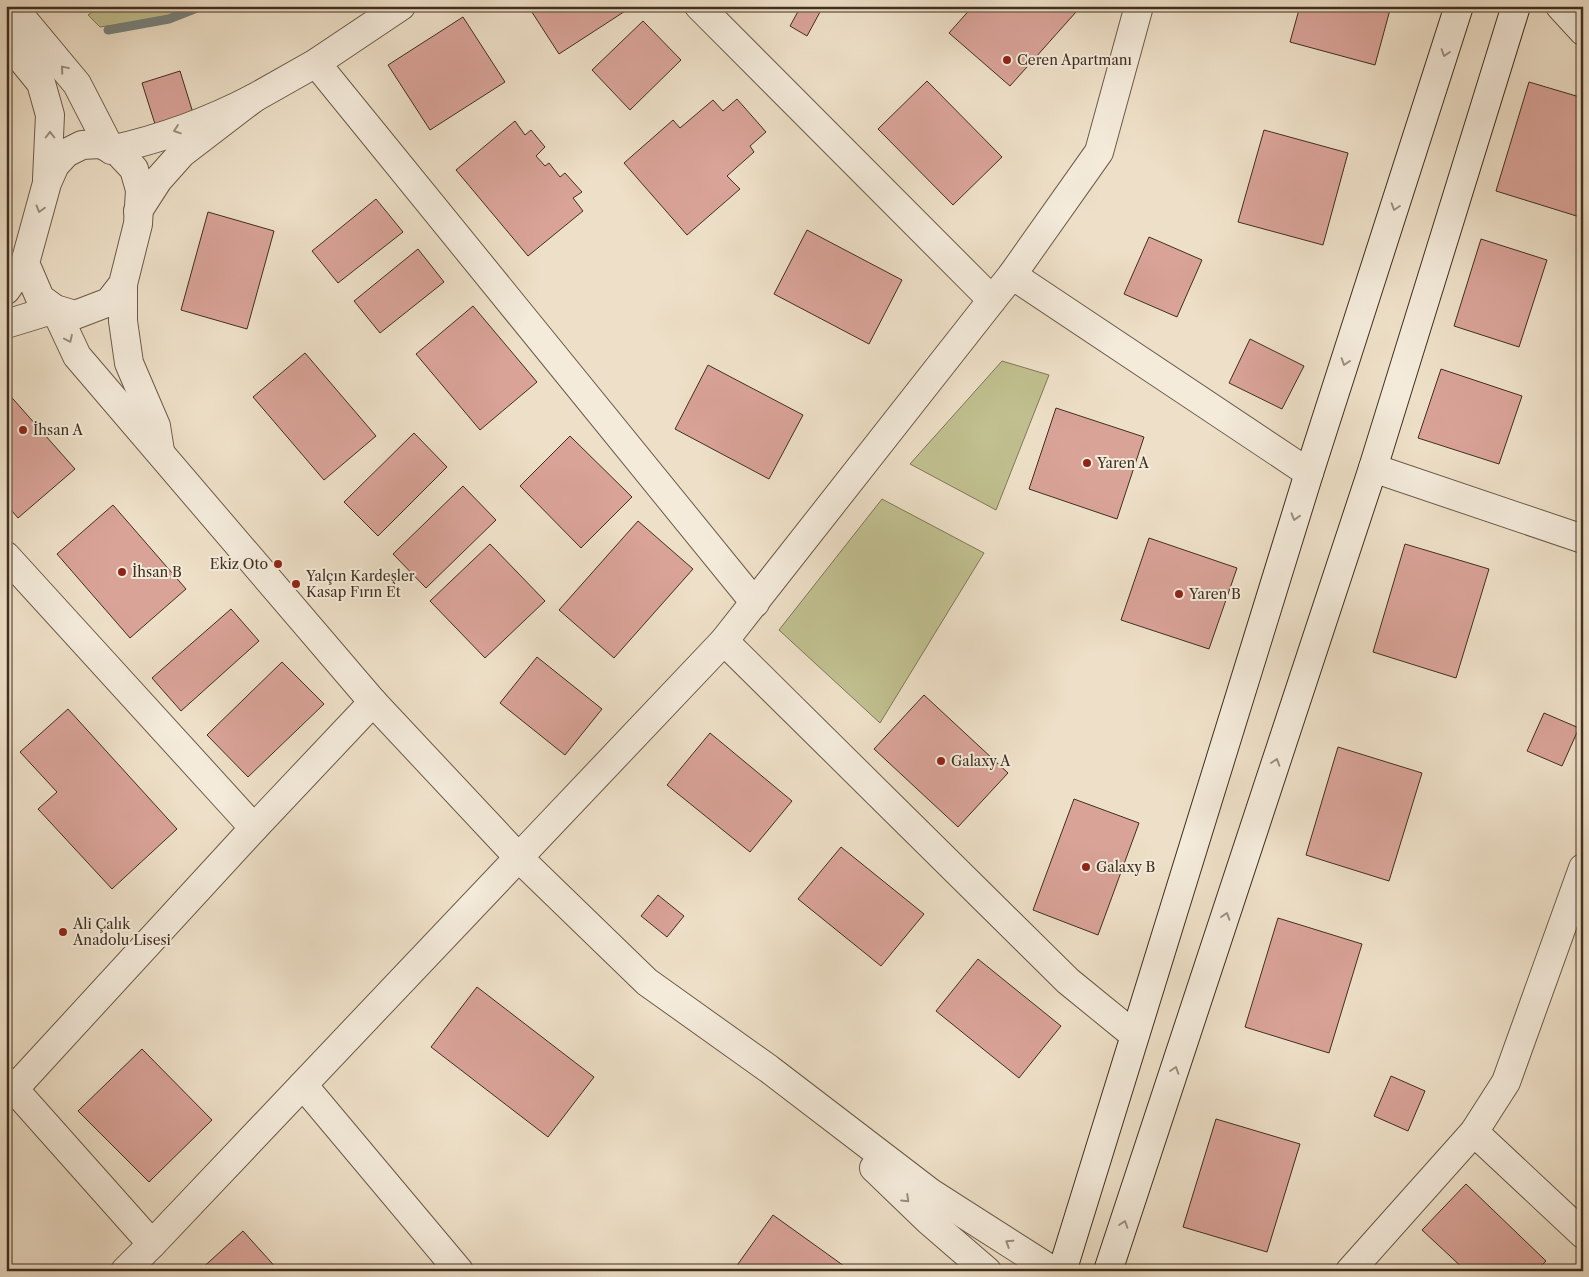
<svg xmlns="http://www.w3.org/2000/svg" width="1589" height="1277" font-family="'Libre Caslon Text',serif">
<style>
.green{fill:#c1c090;stroke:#807858}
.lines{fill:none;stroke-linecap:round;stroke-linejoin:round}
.stream{stroke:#78837f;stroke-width:9}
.building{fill:#d9a398;stroke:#402f1f}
.minor-casing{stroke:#6c5b49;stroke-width:30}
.tertiary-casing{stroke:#6c5b49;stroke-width:30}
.secondary-casing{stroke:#402f1f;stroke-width:30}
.minor{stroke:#f4ebdb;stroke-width:28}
.tertiary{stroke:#f4ebdb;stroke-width:28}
.secondary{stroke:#f4ebdb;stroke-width:28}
.oneway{stroke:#9a8d7d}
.poi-dot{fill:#8f2418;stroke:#f4ebdb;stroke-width:2}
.labels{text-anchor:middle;stroke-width:4;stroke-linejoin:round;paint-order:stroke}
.poi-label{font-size:14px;fill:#402f1f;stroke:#f4ebdb;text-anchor:start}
</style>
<rect width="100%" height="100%" fill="#eee0c8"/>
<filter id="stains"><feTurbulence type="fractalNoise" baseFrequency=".004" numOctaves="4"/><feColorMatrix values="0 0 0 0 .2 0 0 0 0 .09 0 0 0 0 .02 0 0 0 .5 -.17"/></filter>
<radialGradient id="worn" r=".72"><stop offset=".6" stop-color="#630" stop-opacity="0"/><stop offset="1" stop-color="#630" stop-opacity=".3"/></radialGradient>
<g class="green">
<polygon points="100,6 192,6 168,17 100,27 88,15"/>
<polygon points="1002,361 1049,375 996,510 910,464"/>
<polygon points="882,499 984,553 880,723 779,630"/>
</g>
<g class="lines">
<polyline class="stream" points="108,30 169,19 202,6"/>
</g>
<g class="building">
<polygon points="528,6 633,6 559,54"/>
<polygon points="801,6 810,6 820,12 807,36 790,26"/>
<polygon points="973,6 1069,6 1076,12 1010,86 949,33"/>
<polygon points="1300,6 1391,6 1375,65 1290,42"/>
<polygon points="463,17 505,82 430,130 388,65"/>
<polygon points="643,21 681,60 630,110 592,70"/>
<polygon points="180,71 193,113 155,124 142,83"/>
<polygon points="927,81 1002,157 953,205 878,129"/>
<polygon points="1529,82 1583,98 1583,218 1496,191"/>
<polygon points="737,99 766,132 750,146 754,152 727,176 740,189 687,235 624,163 673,120 680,128 713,100 723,111"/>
<polygon points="515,121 525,135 531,130 545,147 536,156 545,166 549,163 560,177 565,173 582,192 573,198 583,211 528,256 456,170"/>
<polygon points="1264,130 1348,153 1323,245 1238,222"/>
<polygon points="376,199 403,232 338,283 312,251"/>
<polygon points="208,212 274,231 247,329 181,310"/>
<polygon points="807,230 902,280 869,344 774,294"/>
<polygon points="1149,237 1202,260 1177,317 1124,294"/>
<polygon points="1481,239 1547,260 1519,347 1454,326"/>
<polygon points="418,249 444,282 380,333 354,301"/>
<polygon points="473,306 537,382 480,430 416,354"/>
<polygon points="1250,339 1304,366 1282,409 1229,383"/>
<polygon points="305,353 376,436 324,480 253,397"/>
<polygon points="708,365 803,415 769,479 675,429"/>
<polygon points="1441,369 1522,396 1499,464 1418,438"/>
<polygon points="6,391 75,469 18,518 6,504"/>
<polygon points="1056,408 1144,437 1117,519 1029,489"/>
<polygon points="414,433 447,467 378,536 344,502"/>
<polygon points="570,436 632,497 581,548 520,486"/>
<polygon points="463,486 496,520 426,588 393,554"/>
<polygon points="113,505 186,589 130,638 57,554"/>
<polygon points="638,521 693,569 614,658 559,610"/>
<polygon points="1149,538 1237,568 1209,649 1121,620"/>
<polygon points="490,544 545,601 485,658 430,601"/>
<polygon points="1405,544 1489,569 1456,678 1373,652"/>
<polygon points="231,609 259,641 181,711 152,678"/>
<polygon points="537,657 602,709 565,755 500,703"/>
<polygon points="282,662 324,704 248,777 207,735"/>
<polygon points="924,695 1008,773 958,827 874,749"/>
<polygon points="68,709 177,829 112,889 38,809 57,792 20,752"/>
<polygon points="1544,713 1579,728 1562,766 1527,751"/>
<polygon points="710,733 792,801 750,852 667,785"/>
<polygon points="1338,747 1422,773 1389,881 1306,855"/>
<polygon points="1074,799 1139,823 1098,935 1033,910"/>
<polygon points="841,847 924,914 881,966 798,899"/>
<polygon points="658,895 684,916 667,937 641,916"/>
<polygon points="1278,918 1362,944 1329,1053 1245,1027"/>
<polygon points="978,959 1061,1026 1019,1078 936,1011"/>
<polygon points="477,987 594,1077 548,1137 431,1047"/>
<polygon points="142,1049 212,1120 149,1182 78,1111"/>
<polygon points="1391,1076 1425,1091 1408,1131 1374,1116"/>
<polygon points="1216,1119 1300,1144 1267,1252 1183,1227"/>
<polygon points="1466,1184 1546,1261 1536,1271 1466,1271 1422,1230"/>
<polygon points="773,1215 851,1271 733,1271"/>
<polygon points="243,1231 279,1271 199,1271"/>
</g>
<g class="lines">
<g class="minor-casing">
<g id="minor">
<polyline points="699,6 992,300 1012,275 1309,473"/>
<polyline points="1560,6 1583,31"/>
<polyline points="316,63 755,603"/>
<polyline points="138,211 158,180 182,153 254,98 316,63 401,6"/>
<polyline points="1012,275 1099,152 1139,6"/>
<polyline points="6,290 25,263"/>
<polyline points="1373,468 1583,539"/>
<polyline points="6,556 254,828"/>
<polyline points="724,641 1068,981 1133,1034"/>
<polyline points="6,1081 14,1089 254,828 373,702"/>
<polyline points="303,1085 459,1271"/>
<polyline points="14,1089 152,1244 724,641 992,300"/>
<polyline points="1474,1132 1583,1234"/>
<polyline points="125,1271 152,1244"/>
<polyline points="1350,1271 1474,1132 1506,1082 1583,868"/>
</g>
</g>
<g class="tertiary-casing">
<g id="tertiary">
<path d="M12,6L77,84L111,150C160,139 210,121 254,98"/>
<polyline points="6,40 41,83 50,115 47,179"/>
<polyline points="123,284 109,302 75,315 55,309 40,298 25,263 47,183 55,165 66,153 82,145 100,144 118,152 134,169 140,190 138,224 123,284 123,321 129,363 156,426 160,451"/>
<polyline points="6,324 55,309 77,356 373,702 520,859 647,982 769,1069 931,1193 1050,1269"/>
<polyline points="874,1168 929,1221 987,1271"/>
</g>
</g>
<g class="secondary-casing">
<g id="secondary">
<polyline points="1064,1265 1309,473 1459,6"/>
<polyline points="1108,1271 1373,468 1516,6"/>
</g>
</g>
<use href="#minor" class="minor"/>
<use href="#tertiary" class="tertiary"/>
<use href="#secondary" class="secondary"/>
</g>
<defs><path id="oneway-chevron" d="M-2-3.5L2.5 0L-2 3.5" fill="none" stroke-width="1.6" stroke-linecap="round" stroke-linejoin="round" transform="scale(1.25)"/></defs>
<g class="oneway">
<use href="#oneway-chevron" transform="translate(1445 53) rotate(108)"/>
<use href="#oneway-chevron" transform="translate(64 69) rotate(-130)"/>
<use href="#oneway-chevron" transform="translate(177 130) rotate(161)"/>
<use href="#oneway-chevron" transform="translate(50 135) rotate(-90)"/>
<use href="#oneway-chevron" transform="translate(1395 207) rotate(108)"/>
<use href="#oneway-chevron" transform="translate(40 209) rotate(106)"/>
<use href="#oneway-chevron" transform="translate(69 339) rotate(65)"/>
<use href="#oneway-chevron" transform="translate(1345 362) rotate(108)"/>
<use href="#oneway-chevron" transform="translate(1295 517) rotate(107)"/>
<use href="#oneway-chevron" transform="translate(1276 762) rotate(-72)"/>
<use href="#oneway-chevron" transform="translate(1226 916) rotate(-72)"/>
<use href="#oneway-chevron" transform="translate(1175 1070) rotate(-72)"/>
<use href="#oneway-chevron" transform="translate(906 1199) rotate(44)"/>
<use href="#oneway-chevron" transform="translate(1124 1224) rotate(-72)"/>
<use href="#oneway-chevron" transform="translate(1009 1243) rotate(-147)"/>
</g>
<g class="poi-dot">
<circle cx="1007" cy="60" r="5"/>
<circle cx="23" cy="430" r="5"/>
<circle cx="1087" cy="463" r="5"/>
<circle cx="278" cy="564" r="5"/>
<circle cx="122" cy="572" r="5"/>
<circle cx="296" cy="584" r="5"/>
<circle cx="1179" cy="594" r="5"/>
<circle cx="941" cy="761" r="5"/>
<circle cx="1086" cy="867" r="5"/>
<circle cx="63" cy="932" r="5"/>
</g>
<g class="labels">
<g class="poi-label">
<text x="1017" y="65">Ceren Apartmanı</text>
<text x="33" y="435">İhsan A</text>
<text x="1097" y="468">Yaren A</text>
<text x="268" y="569" text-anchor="end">Ekiz Oto</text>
<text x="132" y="577">İhsan B</text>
<text x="306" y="581">Yalçın Kardeşler<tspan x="306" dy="16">Kasap Fırın Et</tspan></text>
<text x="1189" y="599">Yaren B</text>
<text x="951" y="766">Galaxy A</text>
<text x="1096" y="872">Galaxy B</text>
<text x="73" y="929">Ali Çalık<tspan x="73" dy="16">Anadolu Lisesi</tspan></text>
</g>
</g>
<rect width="1589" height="1277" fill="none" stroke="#eee0c8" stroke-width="25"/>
<rect x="8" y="8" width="1574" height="1262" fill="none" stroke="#402f1f" stroke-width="2.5"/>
<rect x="12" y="12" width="1564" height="1252" fill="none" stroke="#402f1f"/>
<rect width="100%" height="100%" filter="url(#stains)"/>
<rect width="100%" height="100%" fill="url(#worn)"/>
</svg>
